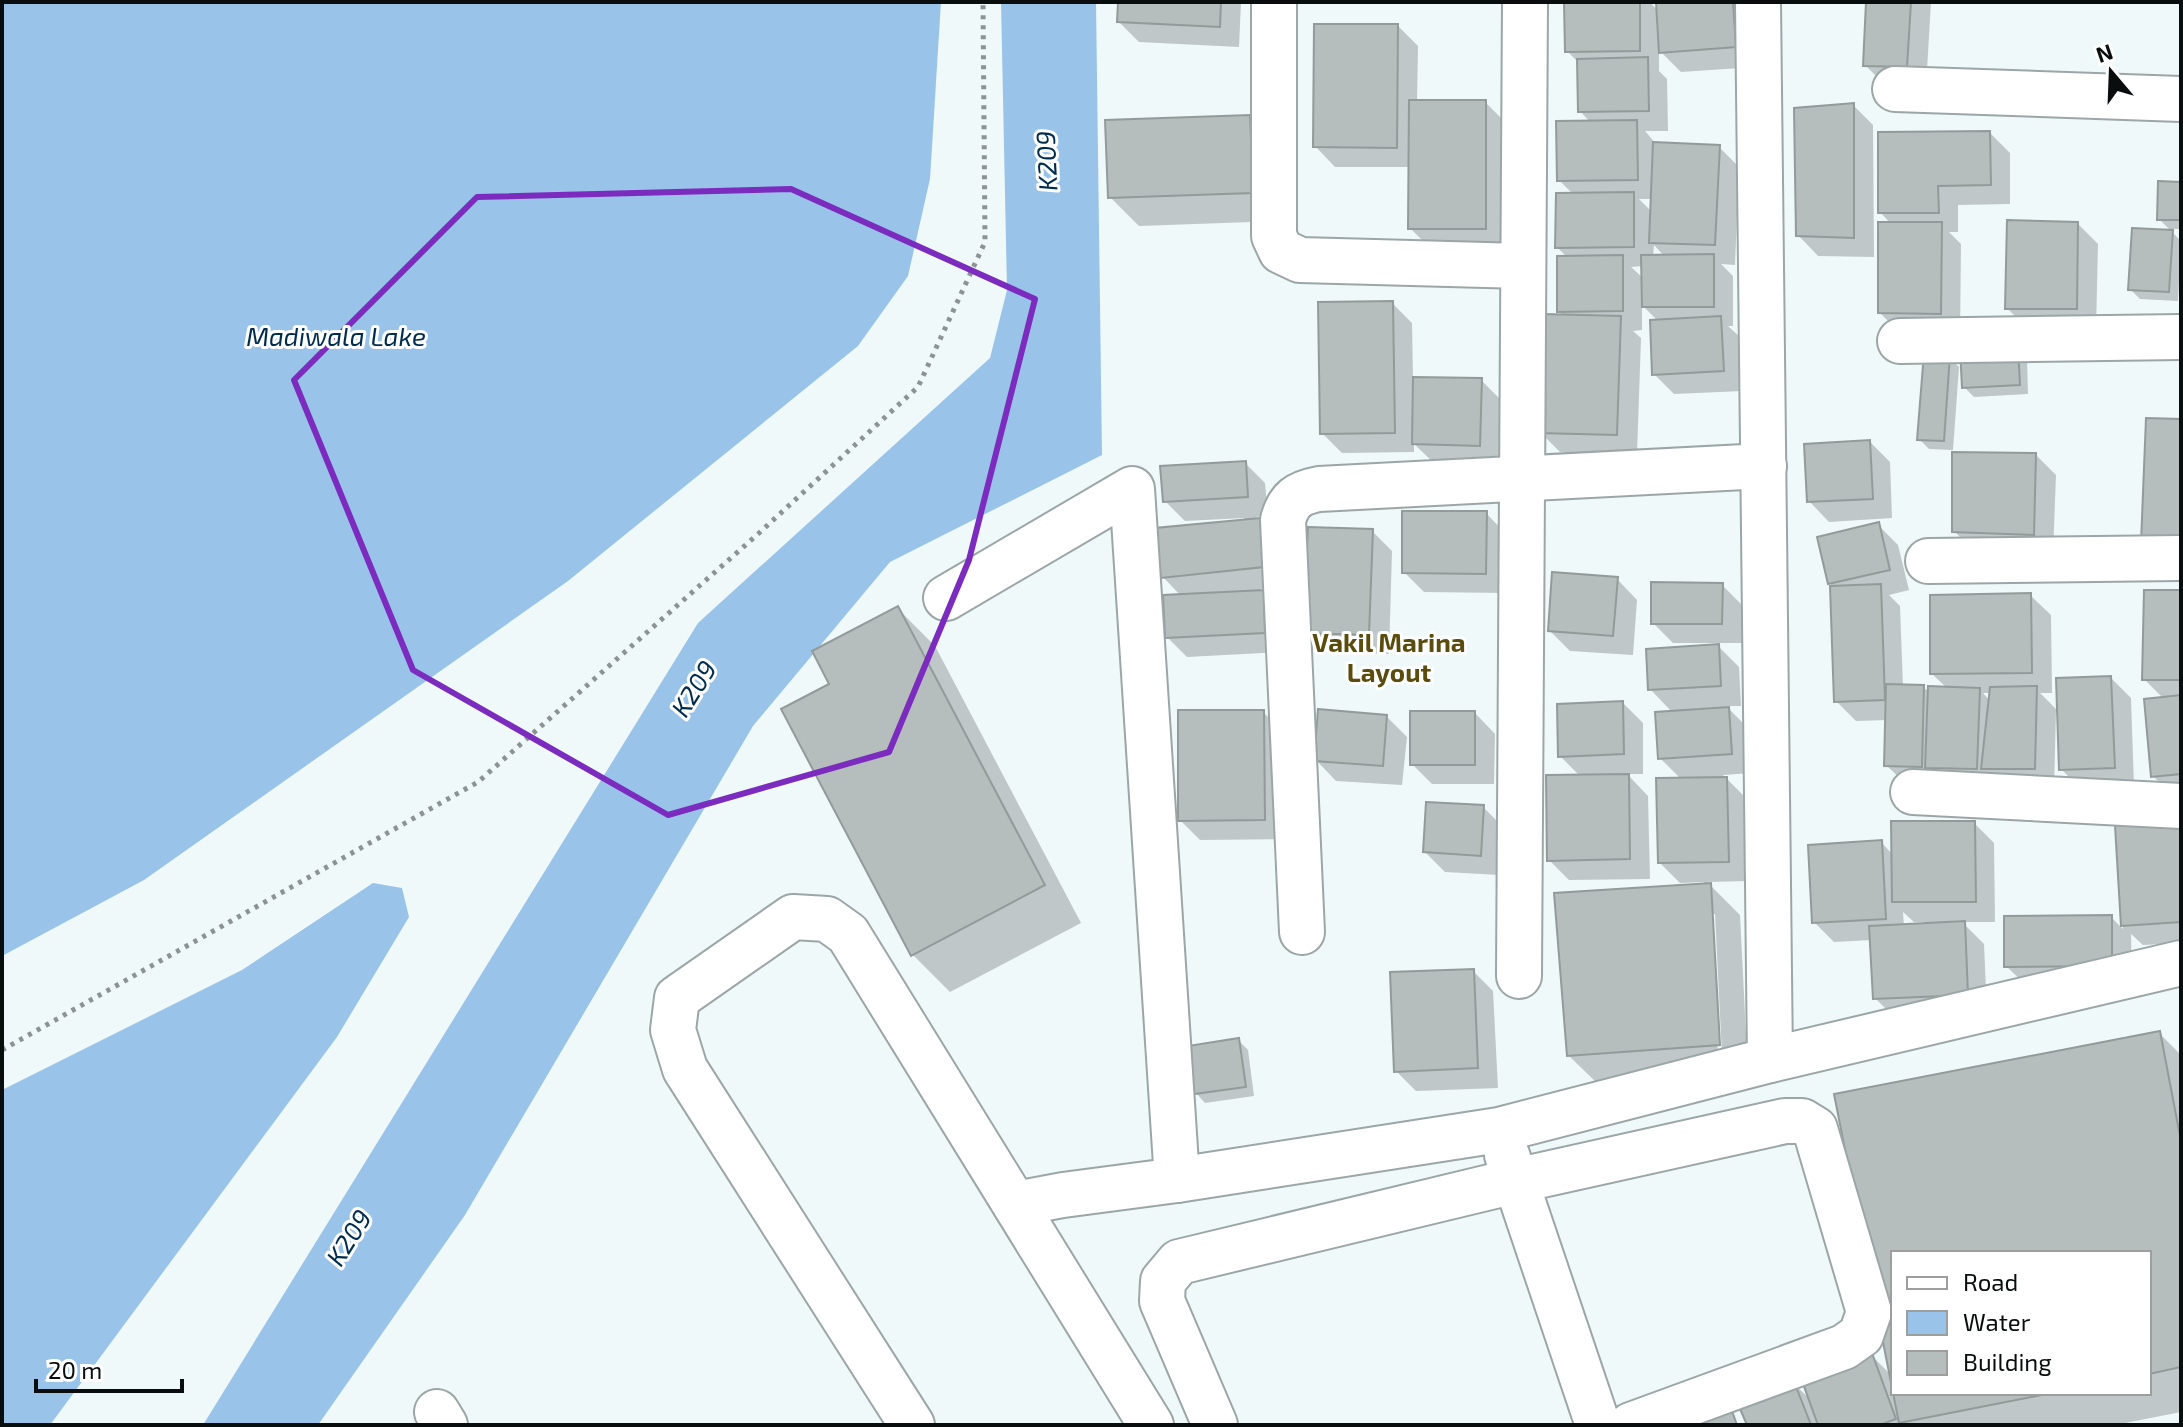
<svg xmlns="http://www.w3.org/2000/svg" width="2183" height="1427" font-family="'Exo 2',sans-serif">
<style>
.water{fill:#9ac3ea}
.shadow{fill:#0003;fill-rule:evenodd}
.building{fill:#b5bebc;stroke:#929b99;stroke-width:2}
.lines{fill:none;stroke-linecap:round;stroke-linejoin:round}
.street-casing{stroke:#9ca6a7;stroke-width:48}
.path{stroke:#8c9394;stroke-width:5;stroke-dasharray:4 6;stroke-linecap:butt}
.street{stroke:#fff;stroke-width:44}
.marked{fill:none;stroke:#7b2cbf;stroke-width:6;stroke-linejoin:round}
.labels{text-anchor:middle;stroke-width:6;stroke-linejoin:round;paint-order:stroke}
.water-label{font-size:26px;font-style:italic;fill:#002c50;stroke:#fff}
.neighbourhood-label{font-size:26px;font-weight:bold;fill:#5a4c0c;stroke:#fff}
</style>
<rect width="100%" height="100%" fill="#eff9fa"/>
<g class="water">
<polygon points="2,2 941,2 930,179 908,276 858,346 568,581 144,880 2,956"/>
<polygon points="1001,2 1096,2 1102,455 890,562 753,726 465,1215 318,1425 203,1425 698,623 990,358 1007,290"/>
<polygon points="373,883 402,888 409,917 337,1037 50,1425 2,1425 2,1090 242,970"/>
</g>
<g class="shadow">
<polygon points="1120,2 1241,2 1239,47 1139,42 1119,22"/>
<path d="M1566,2H1650L1658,11V2H1746L1755,67L1681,72L1659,50V71L1667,79L1668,131H1645L1656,144L1719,147L1739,167L1735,265L1721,264L1733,276V326H1728L1741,338L1743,391L1674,394L1654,374L1658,321L1642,305V330L1633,331L1641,338L1637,454L1560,452L1540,432L1564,317L1559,311L1568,258L1557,247L1573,194L1559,180L1591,123L1580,111L1579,63L1567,51ZM1639,199H1653L1652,212ZM1654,245L1665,257H1653ZM1643,266V278L1631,267Z"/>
<polygon points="1868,2 1931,2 1926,87 1885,85 1865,65"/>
<polygon points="1398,26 1418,46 1417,102 1485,102 1505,122 1505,248 1430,248 1410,228 1410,167 1335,167 1315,146"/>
<polygon points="1853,105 1873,125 1874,257 1818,256 1798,235"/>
<polygon points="1249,117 1279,147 1281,221 1139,226 1110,197"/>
<polygon points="1990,133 2010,153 2010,204 1958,205 1958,232 1949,232 1961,244 1960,333 1900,333 1880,313 1891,224 1880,212"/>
<polygon points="2181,184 2181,229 2169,229 2159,219"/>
<polygon points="2078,224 2098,244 2096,329 2027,328 2007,308"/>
<polygon points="2172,232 2181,241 2178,301 2140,299 2130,289"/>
<polygon points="1392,303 1412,323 1413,379 1481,380 1501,400 1500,465 1434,463 1414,444 1414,452 1342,453 1322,433"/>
<polygon points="1963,350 2027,358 2028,394 1974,397 1964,387"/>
<polygon points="1949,357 1959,367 1953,450 1929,449 1919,439"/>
<polygon points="1870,442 1890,462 1892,518 1829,522 1809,501"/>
<polygon points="2036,455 2056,475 2053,554 1974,551 1954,531"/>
<polygon points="1245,463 1265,483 1268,516 1256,517 1279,540 1283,586 1260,589 1283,612 1284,652 1187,657 1167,637 1181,596 1163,577 1245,521 1244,518 1185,521 1165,501"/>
<polygon points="1486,513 1506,534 1506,593 1424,592 1404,572"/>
<path d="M1878,525L1898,545L1909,590L1889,595L1900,606L1903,687H1923L1930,693L1948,689L1932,674L2030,595L2051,615L2052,693H2040L2059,712L2111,678L2131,698L2134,787L2081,789L2061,769L2059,712H2056L2054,788L1907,785L1886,765L1888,720L1856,721L1836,701L1832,586L1830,583ZM1983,693H1992L1991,702Z"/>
<polygon points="1372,531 1392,551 1389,654 1325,652 1305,632"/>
<polygon points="1617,579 1637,600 1633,655 1570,651 1550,631"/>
<polygon points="1722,585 1742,605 1742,643 1673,643 1653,623"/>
<polygon points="2181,592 2181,795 2173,796 2153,776 2164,699 2144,679"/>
<polygon points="898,609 935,646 1081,923 950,992 913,955 832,685"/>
<path d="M1716,644L1739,667L1741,706H1726L1749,729L1751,773L1723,775L1747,799L1749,881L1707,882L1740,915L1748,1073L1598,1084L1568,1055L1704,886V882L1680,883L1660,863L1682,780L1660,758L1673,713L1650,689L1716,647ZM1711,914H1715L1722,1055H1718Z"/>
<polygon points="1623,703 1643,723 1643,774 1627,774 1648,796 1650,879 1569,880 1549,860 1581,777 1560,756"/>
<polygon points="1263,712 1283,732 1284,839 1200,840 1180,820"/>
<polygon points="1475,713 1495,734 1494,784 1432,784 1412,764"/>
<polygon points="1387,717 1407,737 1402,785 1336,781 1316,760"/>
<polygon points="1483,807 1503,827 1500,875 1445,872 1425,852"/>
<polygon points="2181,810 2181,943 2143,945 2131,934 2132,986 2027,986 2006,966 2111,917 2123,929 2116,811"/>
<path d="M1974,823L1994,843L1995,922H1962L1984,944L1987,1014L1895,1018L1875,998L1872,940L1834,942L1814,922L1881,842L1893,855ZM1903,912L1914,922H1930V925L1904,927Z"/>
<polygon points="1473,971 1493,991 1498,1088 1416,1091 1396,1071"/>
<path d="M2159,1033L2181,1055V1412L2115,1425H1749L1792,1382L1812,1401L1871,1355L1891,1375L1837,1096ZM1893,1253H2149V1393H1893Z"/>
<polygon points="1238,1040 1248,1050 1254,1096 1205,1103 1196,1093"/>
</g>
<g class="building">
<polygon points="1118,2 1221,2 1220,27 1117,22"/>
<polygon points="1564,2 1640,2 1640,51 1565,52"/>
<polygon points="1656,2 1733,2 1736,47 1659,53"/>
<polygon points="1866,2 1911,2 1907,67 1863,66"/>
<polygon points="1314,24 1398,24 1397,148 1313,147"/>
<polygon points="1648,57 1649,111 1578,112 1577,59"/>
<polygon points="1409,100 1486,100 1486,229 1408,229"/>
<polygon points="1854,103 1854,238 1796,236 1794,108"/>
<polygon points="1250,115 1253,193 1108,198 1105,120"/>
<polygon points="1637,120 1638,180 1557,181 1556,121"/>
<polygon points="1990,131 1991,185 1938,186 1939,213 1878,213 1878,132"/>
<polygon points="1653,142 1720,145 1715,245 1649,243"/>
<polygon points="2158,181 2181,182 2181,220 2157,220"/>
<polygon points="1634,192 1634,247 1555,248 1556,193"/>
<polygon points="2007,220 2078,222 2077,309 2005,309"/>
<polygon points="1878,222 1942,222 1941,314 1878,313"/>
<polygon points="2132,228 2173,230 2169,292 2128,290"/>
<polygon points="1714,254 1714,307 1642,307 1641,255"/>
<polygon points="1623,255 1623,311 1557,312 1557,256"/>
<polygon points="1393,301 1395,433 1320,434 1318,302"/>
<polygon points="1543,314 1621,316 1617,435 1538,433"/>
<polygon points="1721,316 1724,371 1652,375 1650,320"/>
<polygon points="2018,346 2020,385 1962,388 1960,348"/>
<polygon points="1924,353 1950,355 1944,441 1917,440"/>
<polygon points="1413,377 1482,378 1480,446 1412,444"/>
<polygon points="2146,418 2181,419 2181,544 2141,543"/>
<polygon points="1870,440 1873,499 1807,502 1804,444"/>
<polygon points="1952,452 2036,453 2034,535 1952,532"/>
<polygon points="1246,461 1248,497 1163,502 1160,466"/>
<polygon points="1402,511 1487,511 1486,574 1402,573"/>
<polygon points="1260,518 1264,567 1161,578 1155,528"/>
<polygon points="1879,522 1890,570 1828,584 1817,537"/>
<polygon points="1308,527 1373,529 1369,635 1303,633"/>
<polygon points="1552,572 1618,577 1613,636 1548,631"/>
<polygon points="1651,582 1723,583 1722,624 1651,624"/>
<polygon points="1881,584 1885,700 1834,702 1830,586"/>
<polygon points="1264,590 1265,633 1165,638 1163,595"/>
<polygon points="2144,590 2181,590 2181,680 2142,680"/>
<polygon points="2031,593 2032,673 1930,674 1930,595"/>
<polygon points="898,606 1045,885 911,956 781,709 829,684 812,651"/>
<polygon points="1719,644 1721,686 1648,690 1646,649"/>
<polygon points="2111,676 2115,768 2059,770 2056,678"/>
<polygon points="1886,684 1924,685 1922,767 1884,766"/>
<polygon points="1928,686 1980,688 1977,769 1925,768"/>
<polygon points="2037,686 2035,769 1981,769 1990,687"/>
<polygon points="2181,695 2181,774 2151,777 2144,699"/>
<polygon points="1623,701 1624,754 1558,757 1557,704"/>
<polygon points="1729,707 1732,754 1658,759 1655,712"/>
<polygon points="1318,709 1387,715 1383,766 1314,761"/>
<polygon points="1178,710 1264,710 1265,820 1178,821"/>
<rect x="1410" y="711" width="65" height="54"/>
<polygon points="1629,774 1630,859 1547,861 1546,775"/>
<polygon points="1727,777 1729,862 1658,863 1656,778"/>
<polygon points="1426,802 1484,805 1481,856 1423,852"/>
<polygon points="2181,808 2181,922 2121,926 2114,809"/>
<polygon points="1891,821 1975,821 1976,902 1892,902"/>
<polygon points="1882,840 1886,919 1812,923 1808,845"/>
<polygon points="1711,883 1720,1045 1567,1056 1554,893"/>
<polygon points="2112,915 2112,966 2004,967 2004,916"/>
<polygon points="1965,921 1968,995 1873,999 1869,926"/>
<polygon points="1474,969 1478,1068 1394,1072 1390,972"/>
<polygon points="2160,1031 2181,1141 2181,1367 2149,1374 2149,1253 1893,1253 1893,1393 2052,1393 1899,1423 1834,1094"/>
<polygon points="1239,1038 1246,1087 1194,1094 1188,1046"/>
<polygon points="1872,1353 1896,1419 1880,1425 1818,1425 1801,1378"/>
<polygon points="1793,1379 1811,1425 1747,1425 1737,1402"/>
<polygon points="1732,1411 1737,1425 1692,1425"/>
</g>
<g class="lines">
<g class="street-casing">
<g id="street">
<polyline points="1274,2 1274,236 1281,251 1300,260 1523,266"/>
<polyline points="1758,2 1770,1060"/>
<polyline points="1895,89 2181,99"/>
<polyline points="1900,341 2181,337"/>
<polyline points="1928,561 2181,558"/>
<polyline points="946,598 1132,489 1177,1180 1499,1130 1770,1060 2181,963"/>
<polyline points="1913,792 2181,806"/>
<path d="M1302,932L1283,520C1289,499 1298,493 1319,489L1764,466"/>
<polyline points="1519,976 1525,2"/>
<polyline points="1507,1155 1598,1425"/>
<polyline points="1015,1204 1063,1195 1177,1180"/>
<polyline points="437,1412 445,1425"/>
<polyline points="912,1425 685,1069 673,1030 677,998 793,917 827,919 848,934 1151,1425"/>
<polyline points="1215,1425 1162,1301 1163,1281 1179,1262 1515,1181 1785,1121 1802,1121 1815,1129 1869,1312 1861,1335 1844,1347 1631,1425"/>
</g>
</g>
<polyline class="path" points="2,1050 478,782 758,534 918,387 985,242 983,2"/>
<use href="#street" class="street"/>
</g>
<path class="marked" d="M791,189L1035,299L969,560L889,752L668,815L413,670L294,380L477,197Z"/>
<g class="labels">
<g class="water-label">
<text transform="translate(1047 161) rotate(-93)" y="9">K209</text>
<text x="336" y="346">Madiwala Lake</text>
<text transform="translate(694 689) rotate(-58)" y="9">K209</text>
<text transform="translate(349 1238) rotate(-58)" y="9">K209</text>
</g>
<g class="neighbourhood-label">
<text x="1389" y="652">Vakil Marina<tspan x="1389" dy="30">Layout</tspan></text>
</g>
</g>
<rect width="2183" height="1427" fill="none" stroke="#090d0d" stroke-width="8"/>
<rect x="1891" y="1251" width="260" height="144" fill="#ffffff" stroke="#9d9e9e" stroke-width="2"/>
<rect x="1907" y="1277" width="40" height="12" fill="#ffffff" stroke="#9d9e9e" stroke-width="2"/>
<text x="1963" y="1291" font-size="24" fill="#090d0d">Road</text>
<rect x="1907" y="1311" width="40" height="24" fill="#9ac3ea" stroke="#9d9e9e" stroke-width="2"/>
<text x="1963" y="1331" font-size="24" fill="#090d0d">Water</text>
<rect x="1907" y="1351" width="40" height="24" fill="#b5bebc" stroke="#9d9e9e" stroke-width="2"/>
<text x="1963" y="1371" font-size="24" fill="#090d0d">Building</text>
<g transform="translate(2111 72) rotate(341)" stroke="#ffffff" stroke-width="6" paint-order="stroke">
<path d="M0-6L14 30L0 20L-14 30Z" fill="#090d0d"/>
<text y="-12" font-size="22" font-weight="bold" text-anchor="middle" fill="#090d0d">N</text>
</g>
<path d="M36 1379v12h146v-12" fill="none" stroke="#090d0d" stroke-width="4"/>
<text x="48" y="1379" font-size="24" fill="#090d0d" stroke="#ffffff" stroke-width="6" paint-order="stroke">20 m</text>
</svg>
